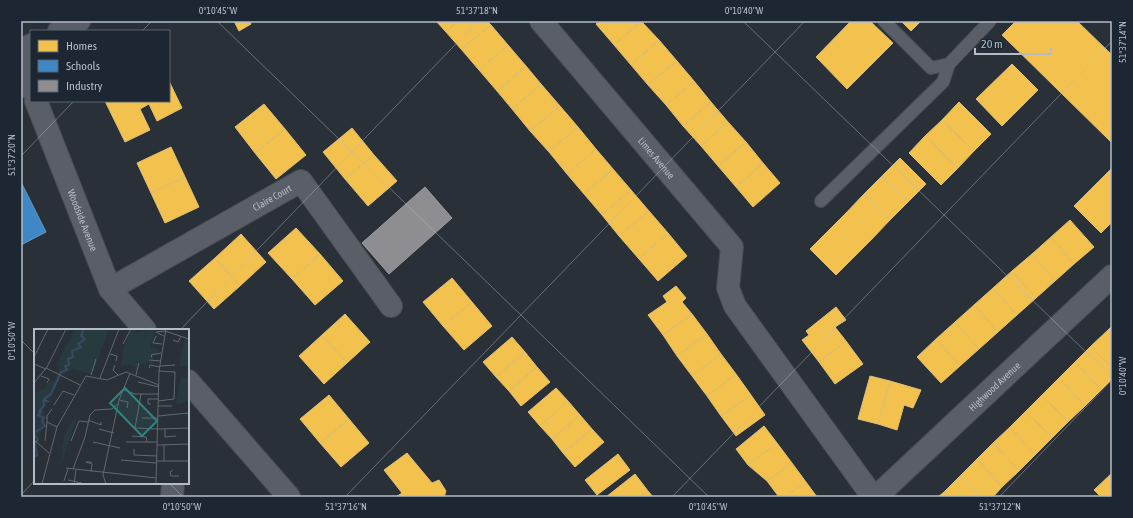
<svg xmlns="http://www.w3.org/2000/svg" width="1133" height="518" font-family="'Asap Condensed',sans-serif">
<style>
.homes{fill:#f2c14e;stroke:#dfc073}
.schools{fill:#3f88c5;stroke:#6298c6}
.industry{fill:#8d8d92;stroke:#999ba2}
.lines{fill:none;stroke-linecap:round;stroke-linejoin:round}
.lane-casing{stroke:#484c53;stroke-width:14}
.street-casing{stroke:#484c53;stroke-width:24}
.lane{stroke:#5a5e66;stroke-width:12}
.street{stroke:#5a5e66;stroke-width:22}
.ticks{fill:none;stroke:#b4bcc9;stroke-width:1;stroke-opacity:0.45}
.labels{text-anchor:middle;stroke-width:4;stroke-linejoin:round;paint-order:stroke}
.street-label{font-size:10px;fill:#b4bcc9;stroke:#1d2633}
.inset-river{fill:none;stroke:#384963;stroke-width:2}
.inset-road{fill:none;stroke:#616872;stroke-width:1}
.view{fill:#308480;fill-opacity:0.15;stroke:#308480;stroke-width:2}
.inset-edge{fill:none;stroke:#b4bcc9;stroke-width:2}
.neatline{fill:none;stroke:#b4bcc9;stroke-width:1.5}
.ticks-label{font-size:10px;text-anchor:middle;fill:#b4bcc9}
</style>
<rect width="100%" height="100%" fill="#2a3038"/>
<g class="homes">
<polygon points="234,21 250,21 251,24 239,31"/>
<polygon points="436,21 458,21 446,32"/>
<polygon points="458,21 487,21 491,25 461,49 446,32"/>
<polygon points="600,21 641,21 614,45 596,24"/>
<polygon points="641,21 659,40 631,65 614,45"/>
<polygon points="851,21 870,21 893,43 847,89 816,57"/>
<polygon points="901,21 921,21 911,31"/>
<polygon points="1016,21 1077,21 1112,55 1112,143 1002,35"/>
<polygon points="491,25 508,45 479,70 461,49"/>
<polygon points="659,40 677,61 648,85 631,65"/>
<polygon points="508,45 526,66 497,91 479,70"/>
<polygon points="677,61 694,81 666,105 648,85"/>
<polygon points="1012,64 1038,90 1002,126 976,99"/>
<polygon points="526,66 541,84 512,109 497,91"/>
<polygon points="169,81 182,108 157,121 149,104 140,109 150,130 125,142 105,101 169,101"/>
<polygon points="694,81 711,102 683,126 666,105"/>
<polygon points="541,84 560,106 530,131 512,109"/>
<polygon points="711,102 728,122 701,146 683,126"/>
<polygon points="959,102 991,134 974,151 942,120"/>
<polygon points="264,104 285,129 255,153 235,127"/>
<polygon points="560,106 578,127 549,152 530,131"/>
<polygon points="942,120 974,151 958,168 925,136"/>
<polygon points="728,122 746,142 718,166 701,146"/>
<polygon points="578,127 596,149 567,174 549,152"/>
<polygon points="352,128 374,155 345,179 323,152"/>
<polygon points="285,129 306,155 276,179 255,153"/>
<polygon points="925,136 958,168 941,185 909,153"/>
<polygon points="746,142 763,163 736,187 718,166"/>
<polygon points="171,147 185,177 151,193 137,163"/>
<polygon points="596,149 613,169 584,194 567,174"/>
<polygon points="374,155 397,181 368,206 345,179"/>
<polygon points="900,158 926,184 908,202 882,176"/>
<polygon points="763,163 780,183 753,207 736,187"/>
<polygon points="1112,168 1112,222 1101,233 1074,206"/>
<polygon points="613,169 631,190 602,215 584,194"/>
<polygon points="882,176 908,202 890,220 864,194"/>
<polygon points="185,177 199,207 165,223 151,193"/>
<polygon points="631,190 649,211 619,236 602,215"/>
<polygon points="864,194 890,220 872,239 846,213"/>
<polygon points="649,211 668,233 639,259 619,236"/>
<polygon points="846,213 872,239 854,257 828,231"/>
<polygon points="1070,220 1094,247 1074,264 1051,237"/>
<polygon points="296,228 320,254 292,279 268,253"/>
<polygon points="828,231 854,257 836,275 810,249"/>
<polygon points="668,233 687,256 658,281 639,259"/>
<polygon points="241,234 266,262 240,286 215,258"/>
<polygon points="1051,237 1074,264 1055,281 1032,254"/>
<polygon points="320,254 343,281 315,305 292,279"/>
<polygon points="1032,254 1055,281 1036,298 1012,271"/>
<polygon points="215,258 240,286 214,309 189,281"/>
<polygon points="1012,271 1036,298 1017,315 993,288"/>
<polygon points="452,278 472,302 443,326 423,302"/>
<polygon points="676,286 686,298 682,302 692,314 663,335 648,315 667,302 663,296"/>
<polygon points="993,288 1017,315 998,332 974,305"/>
<polygon points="472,302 492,326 464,350 443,326"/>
<polygon points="974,305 998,332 979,349 955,322"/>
<polygon points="836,307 846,320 835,327 846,341 819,362 802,340 809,335 806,331"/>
<polygon points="345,314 370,342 347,363 322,335"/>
<polygon points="692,314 707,334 677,356 663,335"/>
<polygon points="955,322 979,349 960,366 936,339"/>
<polygon points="1112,326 1112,335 1108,330"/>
<polygon points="1108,330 1112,335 1112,368 1091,346"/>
<polygon points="707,334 721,354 692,376 677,356"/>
<polygon points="322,335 347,363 324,384 299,356"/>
<polygon points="512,337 525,352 496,377 483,362"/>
<polygon points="936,339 960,366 941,383 917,357"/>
<polygon points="846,341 863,364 835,384 819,362"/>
<polygon points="1091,346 1112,368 1112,379 1101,390 1075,362"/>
<polygon points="525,352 537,367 509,391 496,377"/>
<polygon points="721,354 736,374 707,396 692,376"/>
<polygon points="1075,362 1101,390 1085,406 1059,378"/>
<polygon points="537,367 550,382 521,406 509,391"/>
<polygon points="736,374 751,395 721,416 707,396"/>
<polygon points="870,376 890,381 878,424 858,419"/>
<polygon points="1059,378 1085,406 1068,422 1042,395"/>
<polygon points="890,381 921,390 913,408 904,405 897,430 878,424"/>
<polygon points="556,388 568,401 540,426 528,412"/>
<polygon points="329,395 349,419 320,443 300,419"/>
<polygon points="751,395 765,415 736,436 721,416"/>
<polygon points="1042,395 1068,422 1052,438 1026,411"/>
<polygon points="568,401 580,415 552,439 540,426"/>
<polygon points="1026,411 1052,438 1035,455 1010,427"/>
<polygon points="580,415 592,429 563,453 552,439"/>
<polygon points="349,419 369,443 341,467 320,443"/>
<polygon points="764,426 777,443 748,465 736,449"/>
<polygon points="1010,427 1035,455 1019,471 993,443"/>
<polygon points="592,429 604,442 575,467 563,453"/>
<polygon points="777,443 792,463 767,481 748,465"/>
<polygon points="993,443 1019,471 1002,487 977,459"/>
<polygon points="407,453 432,483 439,480 446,491 444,497 396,497 402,493 384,470"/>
<polygon points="618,454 630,470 597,495 585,480"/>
<polygon points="977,459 1002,487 993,497 981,497 960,476"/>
<polygon points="792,463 806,482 785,497 779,497 767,481"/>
<polygon points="1112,473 1112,497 1101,497 1094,490"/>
<polygon points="635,474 648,491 640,497 606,497"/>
<polygon points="960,476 981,497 949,497 944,492"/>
<polygon points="806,482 817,497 785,497"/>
<polygon points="648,491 653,497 640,497"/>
<polygon points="944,492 949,497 938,497"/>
</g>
<polygon class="schools" points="21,182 46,232 21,245"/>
<polygon class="industry" points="425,187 452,218 389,274 362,243"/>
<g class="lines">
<g class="lane-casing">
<g id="lane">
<polyline points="884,21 931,68 949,64"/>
<polyline points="821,201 943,82 949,64 990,21"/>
</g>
</g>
<g class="street-casing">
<g id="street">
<path id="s1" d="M541,21L732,247L728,288L735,306L873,497"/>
<polyline points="59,31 79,21"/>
<polyline points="21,50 31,45"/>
<polyline points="21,64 31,89"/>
<path id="s2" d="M36,101L110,289L145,330"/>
<path id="s3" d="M110,289L301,181L391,306"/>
<polyline points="188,381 289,497"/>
<polyline points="172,497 173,483"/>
<path id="s4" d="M876,497L1112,276"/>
</g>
</g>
<use href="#lane" class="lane"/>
<use href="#street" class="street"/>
</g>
<path class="ticks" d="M217,21L709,497M743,21L1112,377M142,31L152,21M21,156L74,101M180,330L478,21M21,340L35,354M169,483L183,497M21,495L35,480M345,497L805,21M672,497L1112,41M999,497L1112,380"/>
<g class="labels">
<g class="street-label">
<text dy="4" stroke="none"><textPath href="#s1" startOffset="179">Limes Avenue</textPath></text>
<text dy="4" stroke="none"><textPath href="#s3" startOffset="186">Claire Court</textPath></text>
<text dy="4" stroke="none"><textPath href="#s2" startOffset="128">Woodside Avenue</textPath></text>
<text dy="4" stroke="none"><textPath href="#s4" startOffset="162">Highwood Avenue</textPath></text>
</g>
</g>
<g transform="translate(34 329)">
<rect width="155" height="155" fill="#2a3038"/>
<path d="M42,0H75L58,46L39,40L28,46L24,44L26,38L23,37L26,28ZM98,0L101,4L121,0L116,19L126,21L114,31L121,33L119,35L115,36L117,34L114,32L110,39V35L107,34L102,42V39L95,35L87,37L90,18ZM151,9L155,10V73L142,75L147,48H153L154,42L153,38L145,37ZM23,45L28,47L10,80L9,85L12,87L11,92L5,108V114L0,110V64L10,60L17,51L21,52ZM44,84L28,134L24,135L28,130L29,119H27L33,101Z" fill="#273a3e"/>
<path class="inset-river" d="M0,104L11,97L8,92L10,89L4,86L7,83L5,82L10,77L9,72H13L10,70L17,65L27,43L33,41L31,37L35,36L34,30L39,28L38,22L47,18L44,15L51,10L47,7L50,0M0,106L4,110L1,115L3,126L0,128"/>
<path class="inset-road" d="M131,2L155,10M122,7L119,14L128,15M130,7L122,3L131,2M139,11L144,13L147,7M89,15L97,0M76,25L83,27L82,32M0,28L14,0M118,29L117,26L127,24M115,31L127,32M0,35L12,40M81,36L79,41L84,46M126,37L141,36M12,39L46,56M115,39L116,36L126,38M125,42L141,43L140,70M57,46L62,30M102,46L105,34M7,47L15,50L13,54M66,49L85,0M104,53L125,58M0,54L13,38L32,0M90,61L101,65H124M107,65L101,99L123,100M85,71L94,73L93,79M124,72L140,70M117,75H114V70H124M20,76L29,62L40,66M124,77H138M18,80L13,87V93L23,98M124,87L155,84M108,89H124M54,91L67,96V93M65,100L80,104M124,100L155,99M131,100V108L142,107M98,107L112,108L113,113M0,111L15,124M11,112L13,93M37,112L45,92L54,93M59,113L86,119M92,113H123M123,116L155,115M100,120V126L123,127M87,131L122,134M122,132H155M130,132V116M32,139L122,149M39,140L51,108L56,86L61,81L78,80L84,75M139,141L136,143L137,147H145M57,143L58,135L52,133H58M34,151L48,154M30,152L34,140M8,155L23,98L52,47L73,51L92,43L125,56M40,155L42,141M72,155L69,146L85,71L96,44M122,155L125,42L132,0"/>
<path class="view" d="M91,59L123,92L108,107L76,74Z"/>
<rect width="155" height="155" class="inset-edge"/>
</g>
<rect width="1133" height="518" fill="none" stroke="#1d2633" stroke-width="44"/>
<rect x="30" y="30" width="140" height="72" fill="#1d2633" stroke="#59626f"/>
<rect x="38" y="40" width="20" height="12" fill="#f2c14e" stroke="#59626f"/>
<text x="66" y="50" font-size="12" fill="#b4bcc9">Homes</text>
<rect x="38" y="60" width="20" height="12" fill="#3f88c5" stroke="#59626f"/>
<text x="66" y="70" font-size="12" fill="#b4bcc9">Schools</text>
<rect x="38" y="80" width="20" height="12" fill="#8d8d92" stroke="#59626f"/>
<text x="66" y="90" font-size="12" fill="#b4bcc9">Industry</text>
<path d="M975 48v6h76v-6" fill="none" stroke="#b4bcc9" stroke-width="2"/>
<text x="981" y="48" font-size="12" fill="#b4bcc9" stroke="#1d2633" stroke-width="3" paint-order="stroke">20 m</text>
<rect x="22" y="22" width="1089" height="474" class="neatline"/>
<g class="ticks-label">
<text x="218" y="14">0°10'45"W</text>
<text x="477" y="14">51°37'18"N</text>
<text x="744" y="14">0°10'40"W</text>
<text transform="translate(1122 42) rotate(-90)" y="4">51°37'14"N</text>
<text transform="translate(11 155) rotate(-90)" y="4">51°37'20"N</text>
<text transform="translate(11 341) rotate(-90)" y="4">0°10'50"W</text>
<text transform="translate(1122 376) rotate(-90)" y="4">0°10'40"W</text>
<text x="182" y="510">0°10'50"W</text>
<text x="346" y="510">51°37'16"N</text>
<text x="708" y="510">0°10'45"W</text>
<text x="1000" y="510">51°37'12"N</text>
</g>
</svg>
